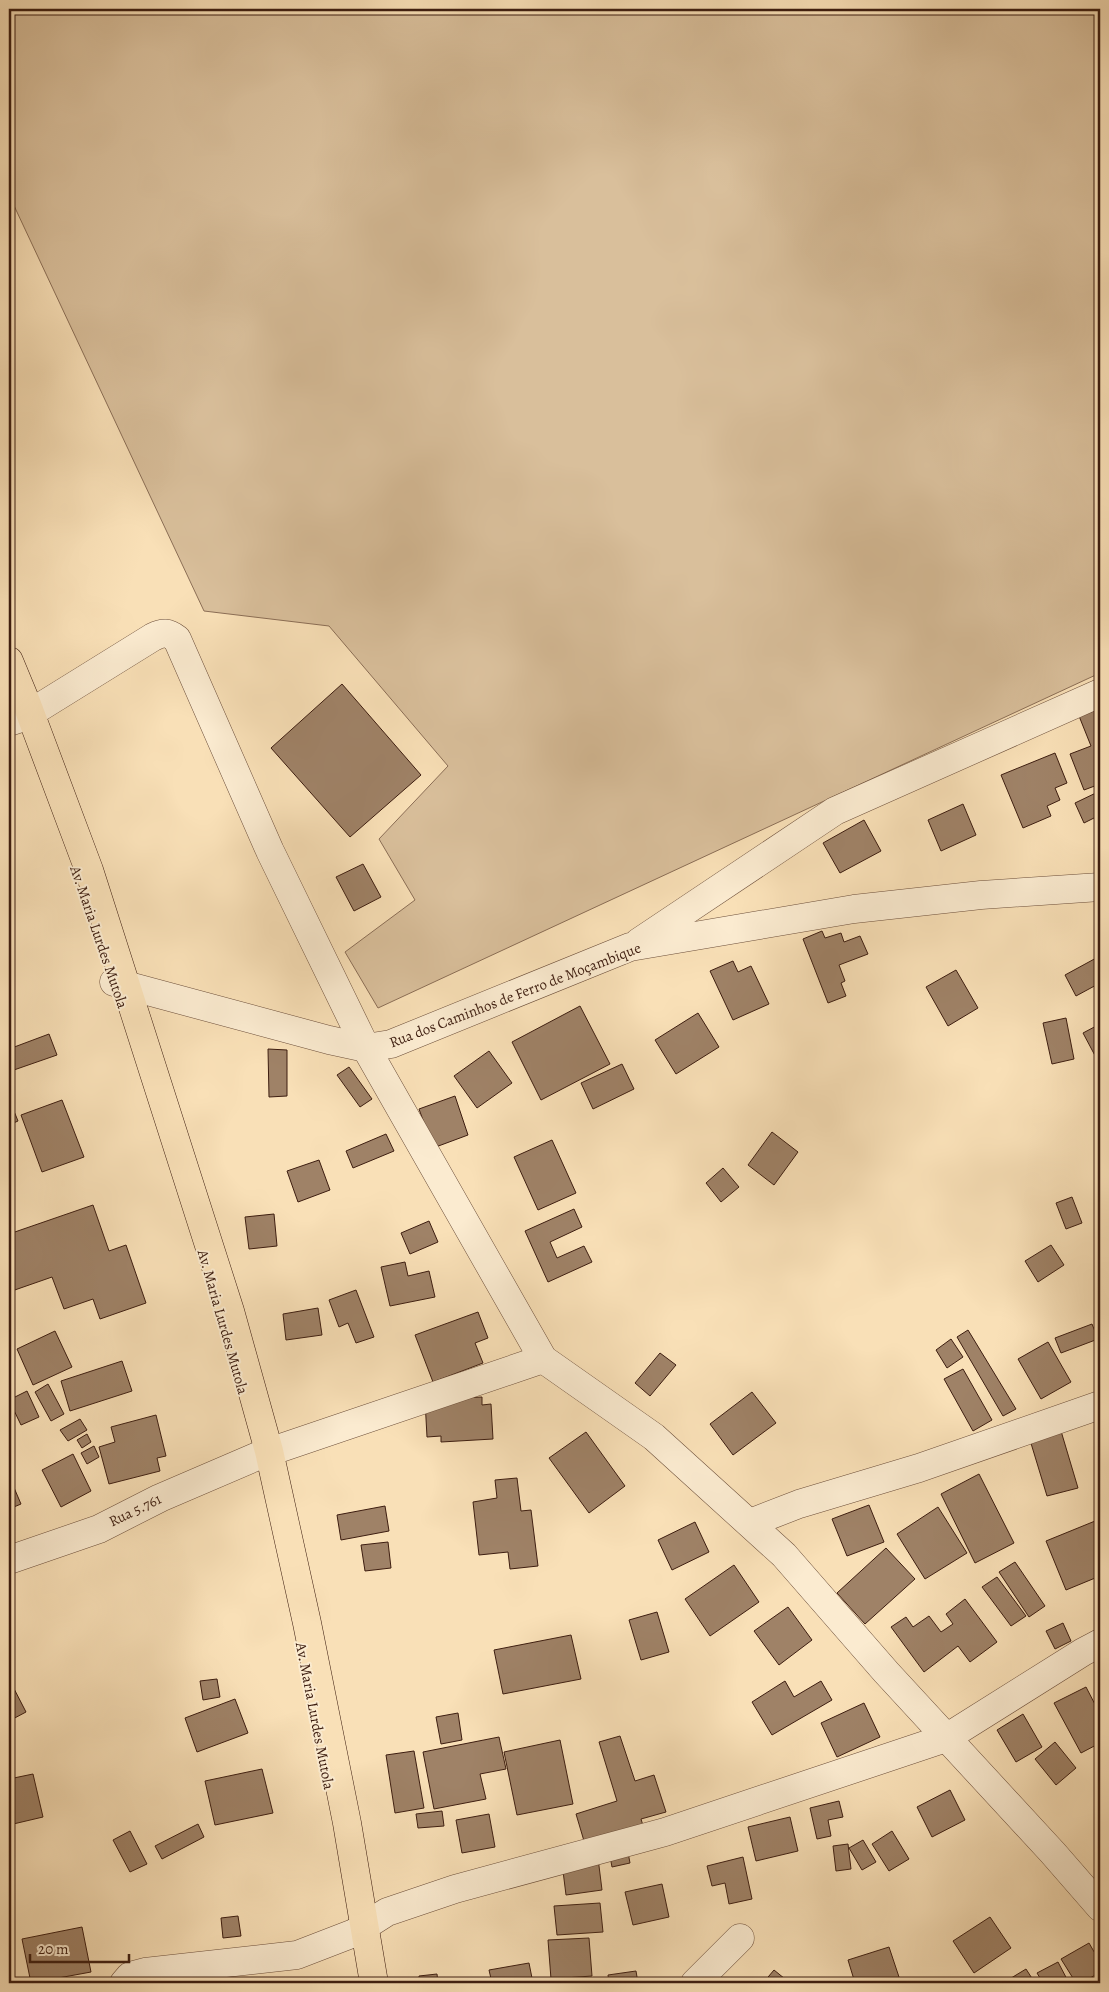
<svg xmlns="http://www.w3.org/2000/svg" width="1109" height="1992" font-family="Alegreya,serif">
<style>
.green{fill:#d9bf9b;stroke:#8b6e56}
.building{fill:#9f8267;stroke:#3d1d10}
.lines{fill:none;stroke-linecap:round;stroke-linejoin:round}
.minor-casing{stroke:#6c4e3a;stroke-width:29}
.major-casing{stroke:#3d1d10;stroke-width:29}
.minor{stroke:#fbebd0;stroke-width:28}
.major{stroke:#f9e0b7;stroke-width:28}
.labels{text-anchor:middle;stroke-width:4;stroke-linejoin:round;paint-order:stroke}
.street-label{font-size:15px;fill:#3d1d10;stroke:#fbebd0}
</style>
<rect width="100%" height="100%" fill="#f9e0b7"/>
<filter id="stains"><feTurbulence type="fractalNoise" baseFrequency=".004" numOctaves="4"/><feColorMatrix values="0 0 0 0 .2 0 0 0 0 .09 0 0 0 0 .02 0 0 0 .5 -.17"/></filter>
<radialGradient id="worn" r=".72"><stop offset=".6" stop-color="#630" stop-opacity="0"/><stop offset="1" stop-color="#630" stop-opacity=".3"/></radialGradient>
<polygon class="green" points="9,9 1100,9 1100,673 378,1008 345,952 415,900 379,839 448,766 329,626 204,611 9,195"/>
<g class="building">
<polygon points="342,684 421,775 350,837 271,748"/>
<polygon points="1094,711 1100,727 1100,784 1084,790 1070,754 1091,746 1079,716"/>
<polygon points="1055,753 1067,783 1055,788 1060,800 1047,806 1051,816 1023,828 1001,775"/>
<polygon points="1100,791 1100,815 1084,823 1075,803"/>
<polygon points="963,804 976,835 941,851 928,820"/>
<polygon points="864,820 881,851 840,873 823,843"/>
<polygon points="363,864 381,897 354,911 336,877"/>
<polygon points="822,931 825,938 841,933 844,942 860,936 868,954 839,965 845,981 841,983 846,996 828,1003 803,939"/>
<polygon points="1098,957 1100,962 1100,983 1076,996 1065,975"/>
<polygon points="733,961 738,972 751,966 769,1004 733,1020 710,971"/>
<polygon points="956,970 978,1008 948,1026 926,987"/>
<polygon points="580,1006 610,1064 541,1100 512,1042"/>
<polygon points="698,1013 719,1047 676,1074 655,1040"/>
<polygon points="1066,1018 1074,1059 1052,1064 1043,1023"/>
<polygon points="1100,1024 1100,1065 1083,1033"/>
<polygon points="49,1034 57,1055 11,1071 9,1065 9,1049"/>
<polygon points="268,1049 287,1050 287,1096 269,1097"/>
<polygon points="489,1051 512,1083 477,1108 454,1076"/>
<polygon points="622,1064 634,1089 593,1109 581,1083"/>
<polygon points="349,1067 372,1099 360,1107 337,1075"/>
<polygon points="455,1096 468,1135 433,1148 419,1109"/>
<polygon points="9,1099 18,1121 9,1125"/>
<polygon points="62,1100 84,1157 42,1172 21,1115"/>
<polygon points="772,1132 798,1152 774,1185 748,1165"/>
<polygon points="386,1134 394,1151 353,1168 346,1151"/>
<polygon points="552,1140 576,1193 538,1210 514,1157"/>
<polygon points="319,1160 330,1190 298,1202 287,1171"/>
<polygon points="723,1168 739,1187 721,1202 706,1183"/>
<polygon points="1072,1197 1082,1223 1066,1229 1056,1203"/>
<polygon points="93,1205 109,1251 126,1245 146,1303 100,1319 93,1299 64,1309 52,1277 9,1292 9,1234"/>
<polygon points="574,1209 582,1227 550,1242 557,1258 584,1246 592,1262 548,1282 525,1231"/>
<polygon points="274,1214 277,1246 249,1249 245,1217"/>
<polygon points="429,1221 438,1242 410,1254 401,1233"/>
<polygon points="1051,1245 1064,1265 1038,1282 1025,1261"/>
<polygon points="405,1262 408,1276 429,1271 435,1297 390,1306 381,1267"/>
<polygon points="356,1290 374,1337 356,1343 348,1323 339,1327 329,1300"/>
<polygon points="318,1308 322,1335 286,1340 283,1314"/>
<polygon points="478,1312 488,1338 475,1343 483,1363 433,1382 415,1335"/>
<polygon points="1092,1324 1098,1339 1061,1353 1055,1338"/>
<polygon points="968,1330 1016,1409 1003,1416 957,1337"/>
<polygon points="55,1331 72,1367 33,1385 17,1349"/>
<polygon points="951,1339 963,1357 947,1368 936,1350"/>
<polygon points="1048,1342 1071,1382 1041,1399 1018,1359"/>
<polygon points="660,1353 676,1365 650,1396 635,1383"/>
<polygon points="122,1361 132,1391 70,1411 61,1381"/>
<polygon points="963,1369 992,1420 973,1431 944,1379"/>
<polygon points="48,1384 64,1414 51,1421 35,1392"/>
<polygon points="27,1391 39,1417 21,1425 9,1400"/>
<polygon points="752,1392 776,1423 733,1455 710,1424"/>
<polygon points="482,1397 482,1405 491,1404 493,1439 441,1442 441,1436 427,1437 425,1400"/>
<polygon points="156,1415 166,1456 157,1458 160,1471 109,1484 99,1447 115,1442 111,1427"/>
<polygon points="80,1419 87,1430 68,1441 60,1430"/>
<polygon points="1061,1431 1078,1488 1047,1496 1030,1440"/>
<polygon points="586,1432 625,1486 589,1513 549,1458"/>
<polygon points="87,1434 91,1442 82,1448 77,1440"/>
<polygon points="94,1446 99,1457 87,1464 81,1453"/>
<polygon points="73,1454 91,1491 61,1507 42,1470"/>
<polygon points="979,1474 1014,1543 975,1563 941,1494"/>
<polygon points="9,1476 21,1504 9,1509"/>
<polygon points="517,1478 521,1511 531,1510 538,1566 510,1569 508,1552 479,1555 473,1502 497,1498 495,1480"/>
<polygon points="869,1505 884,1542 847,1556 832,1519"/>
<polygon points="385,1506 389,1531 341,1540 337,1515"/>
<polygon points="938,1507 967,1553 925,1579 897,1534"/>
<polygon points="1100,1519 1100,1576 1066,1590 1046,1541"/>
<polygon points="695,1522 709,1552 672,1570 658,1540"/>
<polygon points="388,1542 391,1568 365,1571 361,1545"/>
<polygon points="886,1548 915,1579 865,1624 837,1593"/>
<polygon points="1015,1562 1045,1606 1029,1617 999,1572"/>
<polygon points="734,1565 759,1602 710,1636 685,1599"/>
<polygon points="997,1577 1026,1616 1011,1626 982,1587"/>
<polygon points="965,1599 997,1642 970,1662 958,1646 924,1672 891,1627 906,1617 913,1627 929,1616 941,1632 953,1624 946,1614"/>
<polygon points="788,1607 812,1640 779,1665 754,1631"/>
<polygon points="657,1612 669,1652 641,1660 629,1620"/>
<polygon points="1063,1623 1071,1641 1055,1649 1046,1631"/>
<polygon points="571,1635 581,1679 503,1694 494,1650"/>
<polygon points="9,1679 26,1712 9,1721"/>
<polygon points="217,1679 220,1697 203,1700 200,1681"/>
<polygon points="785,1681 794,1697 821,1681 832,1700 772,1735 752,1702"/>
<polygon points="1086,1687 1100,1714 1100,1743 1081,1753 1054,1703"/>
<polygon points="235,1699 248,1733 197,1752 185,1718"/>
<polygon points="864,1703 880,1737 837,1757 821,1723"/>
<polygon points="458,1713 462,1740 441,1744 436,1717"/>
<polygon points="1023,1714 1042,1747 1016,1762 997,1730"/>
<polygon points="620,1736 635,1781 654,1775 666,1812 641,1819 645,1832 584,1841 576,1814 617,1801 599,1742"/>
<polygon points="499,1737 506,1769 480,1774 486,1799 434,1809 423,1752"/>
<polygon points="560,1740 573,1804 517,1815 504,1752"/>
<polygon points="1055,1742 1076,1768 1056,1785 1035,1759"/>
<polygon points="414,1751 424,1808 395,1813 386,1755"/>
<polygon points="262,1769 273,1813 215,1825 205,1781"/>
<polygon points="33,1774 43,1817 9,1825 9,1779"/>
<polygon points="950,1790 965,1820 932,1837 917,1807"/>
<polygon points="839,1801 843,1817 828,1820 831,1836 817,1839 810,1808"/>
<polygon points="442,1811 444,1826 418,1828 416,1814"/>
<polygon points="489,1814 495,1847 462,1853 456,1820"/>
<polygon points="790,1817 798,1851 756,1861 748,1827"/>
<polygon points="198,1824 204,1837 162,1859 155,1846"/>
<polygon points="130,1831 147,1864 130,1872 113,1840"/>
<polygon points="892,1831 909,1859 889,1871 872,1844"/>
<polygon points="863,1840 876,1862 862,1870 849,1848"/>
<polygon points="848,1844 851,1869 836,1871 833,1846"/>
<polygon points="627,1847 630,1863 612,1867 609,1851"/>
<polygon points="743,1857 752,1899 729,1904 725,1883 712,1886 707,1866"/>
<polygon points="598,1858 602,1890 566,1895 562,1863"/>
<polygon points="662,1884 669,1917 633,1925 625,1892"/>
<polygon points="600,1903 603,1932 557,1935 554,1906"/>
<polygon points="238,1916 241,1936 223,1938 221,1918"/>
<polygon points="990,1917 1011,1948 974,1973 953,1941"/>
<polygon points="82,1927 91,1972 31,1983 22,1939"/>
<polygon points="589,1938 592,1976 551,1979 548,1940"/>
<polygon points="1089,1943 1100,1962 1100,1972 1082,1983 1076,1983 1061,1959"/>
<polygon points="889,1947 900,1980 891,1983 855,1983 848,1960"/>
<polygon points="1058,1962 1069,1983 1043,1983 1037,1973"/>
<polygon points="529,1963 533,1983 492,1983 489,1970"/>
<polygon points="1026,1969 1035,1983 1003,1983"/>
<polygon points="774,1970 790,1983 763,1983"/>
<polygon points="636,1971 638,1983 609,1983 608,1975"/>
<polygon points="437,1974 438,1983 419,1983 419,1976"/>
</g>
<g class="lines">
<g class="minor-casing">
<g id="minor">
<path d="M9,722L24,717L153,637C163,632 168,632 177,639L270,851L366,1048L543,1359L654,1437L784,1555L886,1672L1053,1853L1100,1907"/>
<polyline points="639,942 835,811 1100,693"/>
<polyline points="114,982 329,1040 366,1048 391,1044 630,947 854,909 981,895 1100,887"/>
<polyline points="750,1523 799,1504 919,1468 1100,1405"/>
<polyline points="9,1560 99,1529 160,1498 260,1455 543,1359"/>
<polyline points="124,1983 130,1976 145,1972 297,1955 354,1933 387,1912 455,1889 665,1832 946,1738 1083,1652 1100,1643"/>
<polyline points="695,1983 740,1938"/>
</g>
</g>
<g class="major-casing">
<polyline id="major" points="9,661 26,702 89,870 230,1311 269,1451 307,1623 347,1823 374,1983"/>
</g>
<use href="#minor" class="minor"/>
<use href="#major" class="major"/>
</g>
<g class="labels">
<g class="street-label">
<text transform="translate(99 937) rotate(71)" y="5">Av. Maria Lurdes Mutola</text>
<text transform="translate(515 995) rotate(-21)" y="5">Rua dos Caminhos de Ferro de Moçambique</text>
<text transform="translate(223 1322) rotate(74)" y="5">Av. Maria Lurdes Mutola</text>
<text transform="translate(135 1510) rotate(-26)" y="5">Rua 5.761</text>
<text transform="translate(315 1716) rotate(79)" y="5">Av. Maria Lurdes Mutola</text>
</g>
</g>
<rect width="1109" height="1992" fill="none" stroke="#f9e0b7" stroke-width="30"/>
<rect x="10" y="10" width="1089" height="1972" fill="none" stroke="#3d1d10" stroke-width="2.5"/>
<rect x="15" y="15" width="1079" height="1962" fill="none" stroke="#3d1d10"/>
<path d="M30 1954v8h99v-8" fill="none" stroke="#3d1d10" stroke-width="2.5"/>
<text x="38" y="1954" font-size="15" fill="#3d1d10" stroke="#fbebd0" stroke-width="4" paint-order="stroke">20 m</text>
<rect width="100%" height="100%" filter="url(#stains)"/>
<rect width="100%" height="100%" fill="url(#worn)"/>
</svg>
